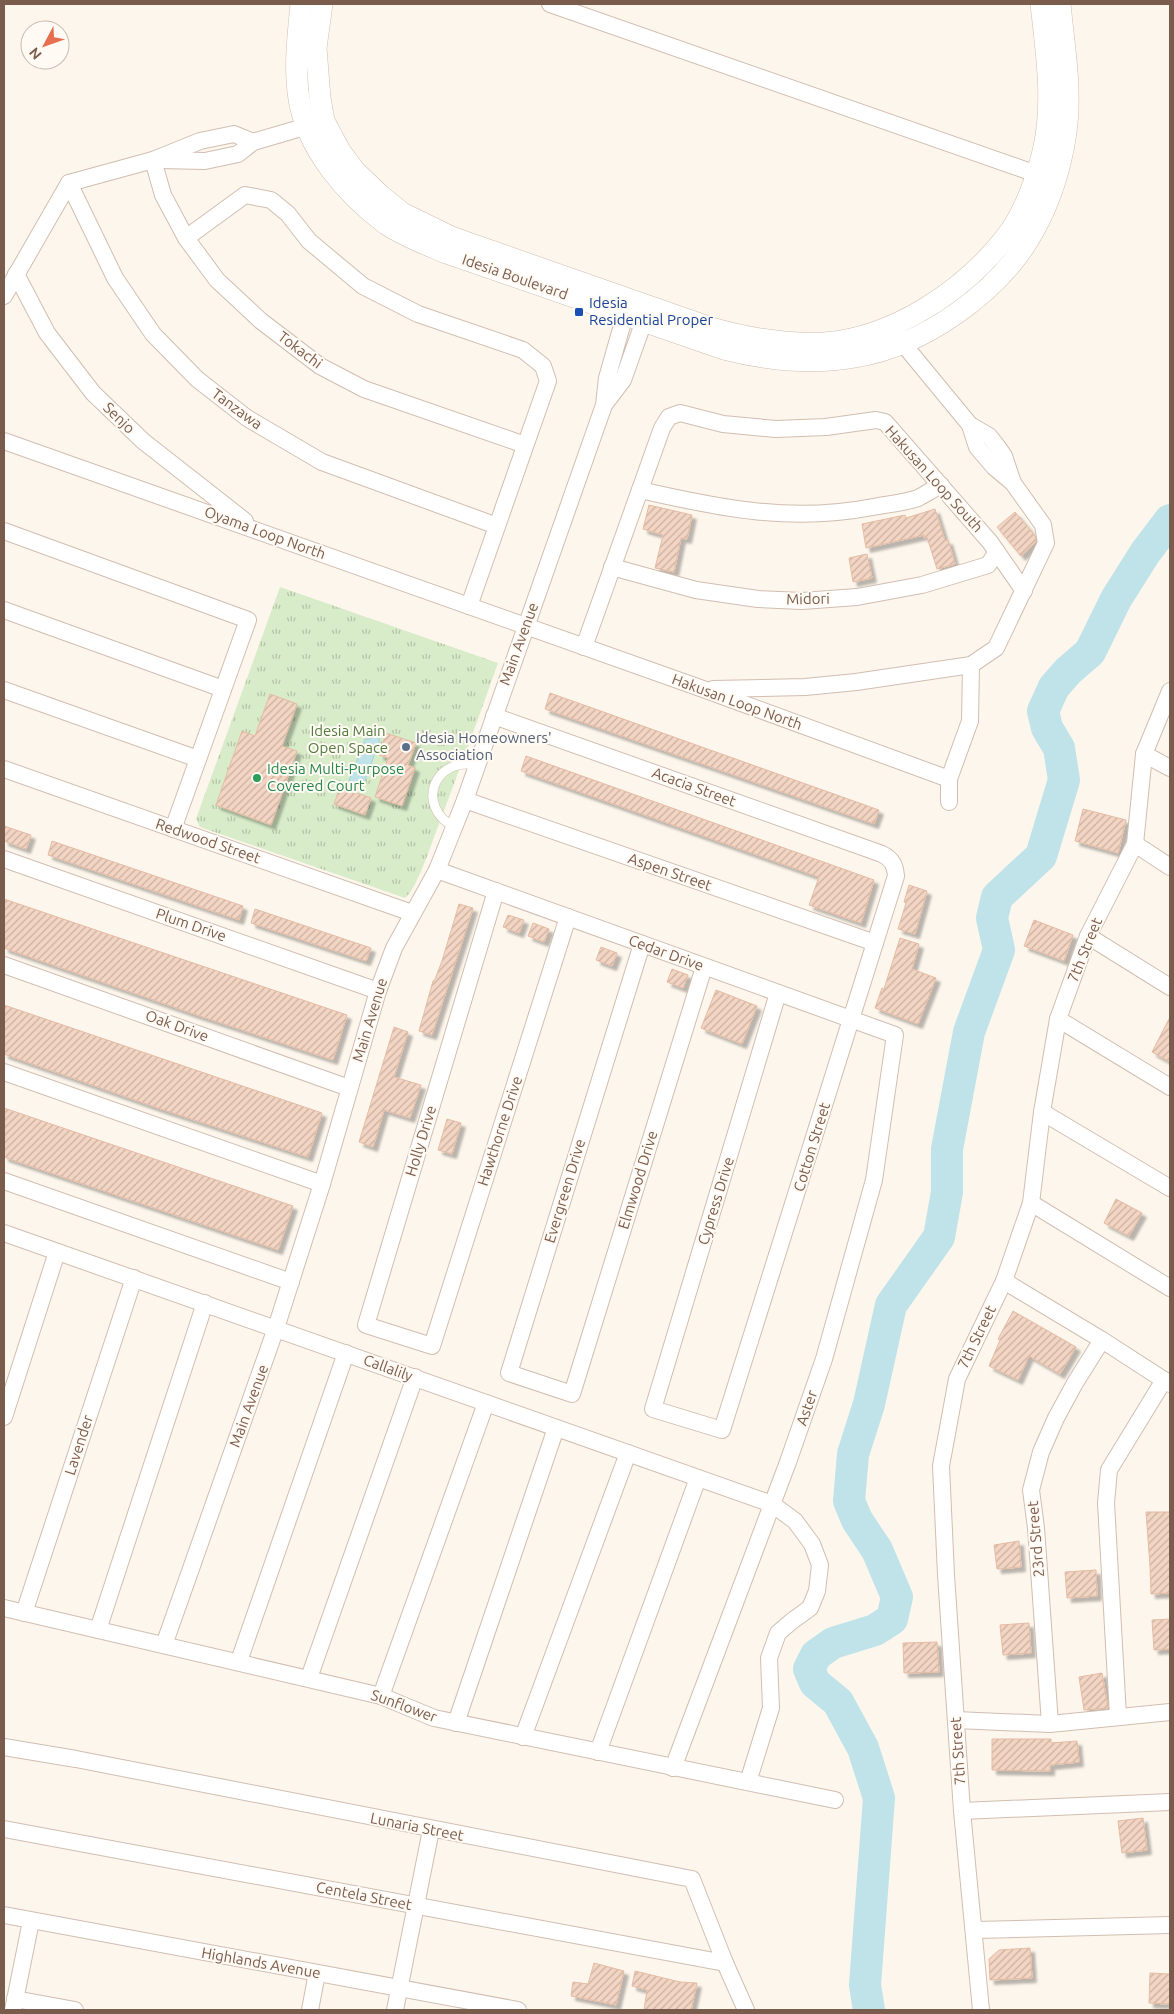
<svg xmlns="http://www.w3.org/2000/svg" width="1174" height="2014" font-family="Ubuntu,sans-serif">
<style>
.grass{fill:url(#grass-tufts)}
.water{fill:#bfe3e8;stroke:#a5d3da}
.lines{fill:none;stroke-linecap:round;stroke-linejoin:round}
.river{stroke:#bfe3e8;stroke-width:32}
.building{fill:url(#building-hatch);stroke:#e6bba3;filter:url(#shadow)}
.service-casing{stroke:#d1beb0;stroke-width:10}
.minor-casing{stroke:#d1beb0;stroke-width:18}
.tertiary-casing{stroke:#d1beb0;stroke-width:22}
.service{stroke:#fff;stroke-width:9}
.minor{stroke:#fff;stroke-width:16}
.tertiary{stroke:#fff;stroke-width:21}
.transit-dot{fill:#1a4fb4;stroke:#fffaf3;stroke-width:2}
.service-dot{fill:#5c6f8a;stroke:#fffaf3;stroke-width:2}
.leisure-dot{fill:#2e9e5b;stroke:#fffaf3;stroke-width:2}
.labels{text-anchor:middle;stroke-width:4;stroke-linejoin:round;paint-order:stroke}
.street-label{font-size:15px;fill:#7a5c4d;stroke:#fffaf3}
.transit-label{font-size:15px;fill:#164399;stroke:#fffaf3;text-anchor:start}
.park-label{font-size:15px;fill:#537a41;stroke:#fffaf3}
.service-label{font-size:15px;fill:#4e5e75;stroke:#fffaf3;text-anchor:start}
.leisure-label{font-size:15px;fill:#27864d;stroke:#fffaf3;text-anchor:start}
</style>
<defs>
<pattern id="grass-tufts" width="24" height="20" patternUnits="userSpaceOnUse" patternTransform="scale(1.25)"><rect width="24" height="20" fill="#d8ecc9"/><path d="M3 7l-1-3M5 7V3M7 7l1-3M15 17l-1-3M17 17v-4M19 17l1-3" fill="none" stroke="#b4c2a5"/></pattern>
<pattern id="building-hatch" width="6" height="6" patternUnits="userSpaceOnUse" patternTransform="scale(1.25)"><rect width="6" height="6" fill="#f3d5c3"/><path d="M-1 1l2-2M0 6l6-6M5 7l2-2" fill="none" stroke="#cab0a1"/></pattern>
<filter id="shadow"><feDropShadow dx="4.5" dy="4.5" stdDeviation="1" flood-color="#0004"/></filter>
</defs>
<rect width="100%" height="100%" fill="#fdf6ec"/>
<path class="grass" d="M280,587L498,663C478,720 457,776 436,832C430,847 417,889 405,898L200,827L196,819Z"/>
<polygon class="water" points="374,736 380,739 363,786 349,781 365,739 370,739"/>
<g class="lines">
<polyline class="river" points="869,2010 865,1985 879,1798 863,1748 838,1702 815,1683 809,1669 816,1655 833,1643 875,1630 892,1619 897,1597 877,1550 857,1520 849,1501 853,1454 869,1404 891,1305 939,1237 947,1192 947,1149 969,1032 999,950 992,918 997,897 1041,856 1064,780 1059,748 1047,728 1043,711 1054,687 1068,671 1090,652 1116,599 1145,553 1170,520"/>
</g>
<g class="building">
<polygon points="649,505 692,515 687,539 681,538 674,572 655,568 663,535 643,529"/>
<polygon points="935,509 945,541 948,540 955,564 937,569 927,537 924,538 924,535 866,548 862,524 905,515 906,518"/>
<polygon points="1015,512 1035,536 1036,542 1021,556 997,527"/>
<polygon points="867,554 872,578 853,582 849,558"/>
<polygon points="550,693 879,810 874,824 545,709"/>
<polygon points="270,694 297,704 282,746 297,751 271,825 216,805 242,731 255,736"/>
<polygon points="386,733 416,743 408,765 415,768 402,806 375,797 388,758 379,755"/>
<polygon points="526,756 874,880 861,923 809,905 819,877 521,771"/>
<polygon points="340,787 371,798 365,815 334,804"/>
<polygon points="1083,809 1126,820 1118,853 1075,841"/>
<polygon points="4,826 31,835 26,849 4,841"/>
<polygon points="52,841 243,906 239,920 48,855"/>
<polygon points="909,885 927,891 915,934 898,929 906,903 904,902"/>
<polygon points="4,899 347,1015 333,1060 197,1015 4,948"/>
<polygon points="459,904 473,908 432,1035 419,1031 433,981 435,979 442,961"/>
<polygon points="255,909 371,948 366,961 251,923"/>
<polygon points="508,915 524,920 519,933 503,927"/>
<polygon points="1034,920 1073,935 1064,961 1024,946"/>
<polygon points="533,923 549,929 544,942 528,936"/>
<polygon points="900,938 919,944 912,969 936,978 918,1024 875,1008 882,988 884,989"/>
<polygon points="601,947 617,953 612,966 596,960"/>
<polygon points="672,969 688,975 683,988 667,982"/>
<polygon points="716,990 757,1006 742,1044 701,1028"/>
<polygon points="4,1005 322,1113 308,1157 161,1109 4,1054"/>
<polygon points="1170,1017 1170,1062 1152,1052"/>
<polygon points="394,1027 408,1032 394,1077 421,1085 410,1118 384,1110 373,1147 359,1142"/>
<polygon points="4,1108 293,1206 278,1250 4,1157"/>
<polygon points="447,1119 461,1123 452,1154 438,1150"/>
<polygon points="1116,1199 1142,1213 1129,1236 1104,1223"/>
<polygon points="1013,1311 1076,1347 1060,1374 1029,1356 1018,1380 989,1366 1000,1340 998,1339"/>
<polygon points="1146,1512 1170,1512 1170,1593 1151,1594 1150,1566"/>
<polygon points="1019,1541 1021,1567 997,1569 994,1545"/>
<polygon points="1096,1570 1097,1596 1067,1598 1065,1572"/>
<polygon points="1170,1619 1170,1649 1154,1650 1152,1620"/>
<polygon points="1029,1623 1031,1653 1003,1655 1000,1625"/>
<polygon points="937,1642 939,1672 904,1673 903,1643"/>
<polygon points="1102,1673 1108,1708 1084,1710 1079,1677"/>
<polygon points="992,1739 1051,1739 1051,1743 1077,1741 1079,1762 1050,1765 1050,1771 992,1770"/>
<polygon points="1143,1818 1147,1850 1122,1853 1118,1821"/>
<polygon points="1030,1948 1032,1978 990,1980 989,1959 999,1950"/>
<polygon points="594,1963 624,1971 616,2005 571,1996 573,1982 588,1984"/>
<polygon points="635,1971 680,1982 697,1983 691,2010 644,2010 647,1990 632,1986"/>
<polygon points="1150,1973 1170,1974 1170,2004 1149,2003"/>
</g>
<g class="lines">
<g class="service-casing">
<path id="service" d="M454,827C415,806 434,756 477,765"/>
</g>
<g class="minor-casing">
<g id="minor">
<polyline points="550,4 1048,178"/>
<polyline points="153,160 163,195 186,238 217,280 261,321 320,366 364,389 525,445"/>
<polyline points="160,160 205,161 238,154 253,142 318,123"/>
<polyline points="69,183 115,278 153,334 197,379 247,418 322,462 497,526"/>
<polyline points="186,238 245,195 271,200 288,214 309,241 363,286 418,314 523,350 543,366 548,381 469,606"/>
<polyline points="16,274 47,333 93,393 143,441 245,521"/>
<polyline points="4,296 69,183 153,160 200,141 234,134 253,142"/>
<polyline points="895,334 970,425 989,436 997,446 1004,456 1013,483"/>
<polyline points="4,441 703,689 949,779"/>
<path d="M640,490C719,508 791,523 873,507C887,504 904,503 918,498C926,494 933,489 941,485"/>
<polyline points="4,531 248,620 173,829"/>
<polyline points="612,567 696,590 758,599 802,601 857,597 922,585 988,565 997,552"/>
<polyline points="4,610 223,689"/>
<polyline points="584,647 662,428 669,417 680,413 723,424 776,429 826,427 876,420 885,422 990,542 1024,591"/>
<polyline points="713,689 805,687 856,682 971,665 996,648 1046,543 1043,525 1013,483 994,467 977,447 970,425"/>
<polyline points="4,690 198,759"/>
<path d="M494,716L882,854C892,859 895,865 896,876L722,1430L653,1409L778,993"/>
<polyline points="1144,754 1170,768"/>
<polyline points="4,769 412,913"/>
<polyline points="465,800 875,943"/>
<polyline points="949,802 949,779 970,721 971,665"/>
<polyline points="1135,844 1170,867"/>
<polyline points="4,859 378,991"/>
<polyline points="437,870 895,1035 874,1180 824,1359 788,1462 673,1768"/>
<polyline points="496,891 366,1325 432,1346 568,917"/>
<polyline points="1088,936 1170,987"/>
<polyline points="642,944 509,1373 572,1394 704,967"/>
<polyline points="4,965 349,1088"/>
<polyline points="1058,1019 1170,1087"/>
<polyline points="4,1072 322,1184"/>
<polyline points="1042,1112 1170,1188"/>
<polyline points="4,1181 291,1282"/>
<polyline points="1031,1203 1170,1288"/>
<polyline points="4,1233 772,1504 795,1521 812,1544 820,1565 817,1591 810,1608 792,1621 778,1633 769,1658 771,1708 748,1782"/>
<polyline points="1004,1281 1102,1340 1170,1384"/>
<polyline points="4,1417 57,1252"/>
<polyline points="4,1608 381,1696 434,1718 835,1800"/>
<polyline points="24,1613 134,1278"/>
<polyline points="98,1630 205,1303"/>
<polyline points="164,1645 276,1328 322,1184 378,991 394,948 437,870 465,800 604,405 607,378 625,315 639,302 644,321 639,335 623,380 604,405"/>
<polyline points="239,1661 346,1353"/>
<polyline points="309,1678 415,1377"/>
<polyline points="381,1696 486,1403"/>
<polyline points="1118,1716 1106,1503 1109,1470 1164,1380"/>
<polyline points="956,1720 1050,1724 1170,1712"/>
<polyline points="456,1723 556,1428"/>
<polyline points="1050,1724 1036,1528 1031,1490 1041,1452 1056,1418 1075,1383 1102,1340"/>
<polyline points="523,1737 628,1453"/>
<polyline points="4,1747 76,1759 692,1879 725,1963 746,2010"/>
<polyline points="598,1752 698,1478"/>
<polyline points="962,1811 1170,1802"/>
<polyline points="4,1829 725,1963"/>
<polyline points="4,1915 518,2010"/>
<polyline points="975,1930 1170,1925"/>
<polyline points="15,1999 75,2010"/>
<polyline points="13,2010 31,1921"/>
<polyline points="310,2010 317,1973"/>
<polyline points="395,2010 431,1830"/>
<polyline points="981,2010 962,1811 946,1575 941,1466 957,1379 1004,1281 1031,1203 1042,1112 1058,1019 1088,936 1135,844 1144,754 1170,691"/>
</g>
</g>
<g class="tertiary-casing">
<g id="tertiary">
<path d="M301,4C298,35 294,67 299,99C307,149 346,194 386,224C404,236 425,244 444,252L724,349C767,360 811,365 855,357C923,346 999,293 1033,232C1050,202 1061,167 1066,132C1072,90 1064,46 1060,4"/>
<path d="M322,4L316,48L320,98L324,121L340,151L355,171L380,195L402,213L451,237L708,327C746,338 784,345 824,343C893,338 964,291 1006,237C1024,214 1038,176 1044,147C1054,100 1046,51 1041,4"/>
</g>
</g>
<use href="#service" class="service"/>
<use href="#minor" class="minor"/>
<use href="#tertiary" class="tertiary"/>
</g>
<rect class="transit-dot" x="574" y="307" width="10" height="10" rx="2.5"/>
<circle class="service-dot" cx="406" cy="747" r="5"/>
<circle class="leisure-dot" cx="257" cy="778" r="5"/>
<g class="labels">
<g class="street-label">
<text transform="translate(515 277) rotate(19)" y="5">Idesia Boulevard</text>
<text transform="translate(300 350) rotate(37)" y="5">Tokachi</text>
<text transform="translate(237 409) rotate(36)" y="5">Tanzawa</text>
<text transform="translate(119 418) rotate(44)" y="5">Senjo</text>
<text transform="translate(934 479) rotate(48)" y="5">Hakusan Loop South</text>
<text transform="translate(265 533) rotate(20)" y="5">Oyama Loop North</text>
<text transform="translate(808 599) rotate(-1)" y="5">Midori</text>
<text transform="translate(519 644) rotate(-70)" y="5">Main Avenue</text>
<text transform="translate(737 702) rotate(20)" y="5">Hakusan Loop North</text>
<text transform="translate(694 787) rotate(20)" y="5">Acacia Street</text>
<text transform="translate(208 841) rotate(19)" y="5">Redwood Street</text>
<text transform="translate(670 872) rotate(19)" y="5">Aspen Street</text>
<text transform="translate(191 925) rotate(19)" y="5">Plum Drive</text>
<text transform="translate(1085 950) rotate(-68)" y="5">7th Street</text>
<text transform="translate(666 953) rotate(20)" y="5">Cedar Drive</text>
<text transform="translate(370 1020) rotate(-73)" y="5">Main Avenue</text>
<text transform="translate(177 1026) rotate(20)" y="5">Oak Drive</text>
<text transform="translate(500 1131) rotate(-72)" y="5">Hawthorne Drive</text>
<text transform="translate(421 1141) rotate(-73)" y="5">Holly Drive</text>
<text transform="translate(812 1147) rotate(-73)" y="5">Cotton Street</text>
<text transform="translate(638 1180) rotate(-73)" y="5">Elmwood Drive</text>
<text transform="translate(565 1191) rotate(-73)" y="5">Evergreen Drive</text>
<text transform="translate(716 1201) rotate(-73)" y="5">Cypress Drive</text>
<text transform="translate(977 1337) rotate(-64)" y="5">7th Street</text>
<text transform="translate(388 1368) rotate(20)" y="5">Callalily</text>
<text transform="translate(249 1406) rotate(-70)" y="5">Main Avenue</text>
<text transform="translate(807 1408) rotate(-71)" y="5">Aster</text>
<text transform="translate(79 1445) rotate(-72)" y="5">Lavender</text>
<text transform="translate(1036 1539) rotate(-95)" y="5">23rd Street</text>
<text transform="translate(404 1706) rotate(20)" y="5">Sunflower</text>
<text transform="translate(958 1751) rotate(-94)" y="5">7th Street</text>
<text transform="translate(417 1827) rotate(11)" y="5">Lunaria Street</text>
<text transform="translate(364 1896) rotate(11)" y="5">Centela Street</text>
<text transform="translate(261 1963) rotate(10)" y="5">Highlands Avenue</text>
</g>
<g class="transit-label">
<text x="589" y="308">Idesia<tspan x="589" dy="17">Residential Proper</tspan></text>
</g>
<g class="park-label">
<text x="348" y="736">Idesia Main<tspan x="348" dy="17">Open Space</tspan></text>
</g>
<g class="service-label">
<text x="416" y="743">Idesia Homeowners'<tspan x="416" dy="17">Association</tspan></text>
</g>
<g class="leisure-label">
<text x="267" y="774">Idesia Multi-Purpose<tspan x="267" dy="17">Covered Court</tspan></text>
</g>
</g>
<rect width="1174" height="2014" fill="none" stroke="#7a5c4d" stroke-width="10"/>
<g transform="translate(45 45) rotate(229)"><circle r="24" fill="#fffaf3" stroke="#cabbb1"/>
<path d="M0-4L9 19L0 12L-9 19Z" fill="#e76f51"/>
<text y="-8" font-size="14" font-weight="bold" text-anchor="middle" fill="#7a5c4d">N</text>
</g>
</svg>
